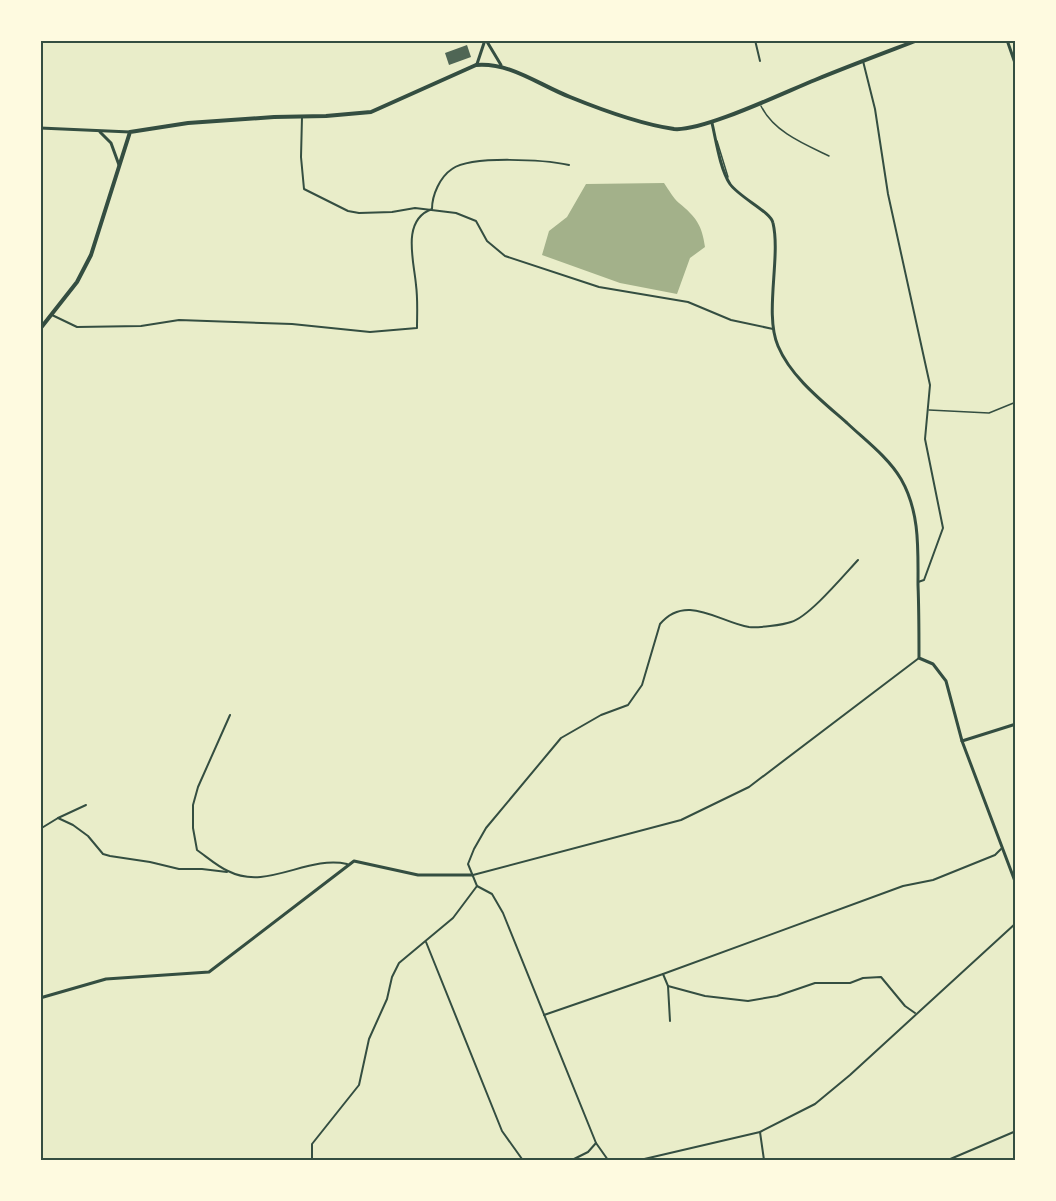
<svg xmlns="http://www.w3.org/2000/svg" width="1056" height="1201" font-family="'Work Sans',sans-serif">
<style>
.water{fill:#a3b18a}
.building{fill:#4f6655}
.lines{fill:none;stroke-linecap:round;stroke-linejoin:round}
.service{stroke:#344e41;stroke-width:1.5}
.minor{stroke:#344e41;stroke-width:2}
.tertiary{stroke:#344e41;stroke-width:3}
.primary{stroke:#344e41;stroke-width:4}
.neatline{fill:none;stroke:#344e41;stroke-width:2}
</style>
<rect width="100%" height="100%" fill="#e9edc9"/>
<path class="water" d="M664,183C669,190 673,198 679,203C696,217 702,225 705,247L690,258L677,294L620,283L542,255L549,231L567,217L586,184Z"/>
<polygon class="building" points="467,45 471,57 449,65 445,53"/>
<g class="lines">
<g class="service">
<path d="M761,106C774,132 804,144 829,156"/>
<polyline points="717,141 728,177"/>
<polyline points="929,410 989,413 1016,402"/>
</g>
<g class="minor">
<polyline points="755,40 760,61"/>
<polyline points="863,61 875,109 888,194 930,385 925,439 943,528 924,580 918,582"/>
<polyline points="302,117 301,157 304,189 348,211 359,213 392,212 415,208 456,213 476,221 487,241 505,256 599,287 688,302 731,320 773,329"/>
<path d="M52,315L77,327L141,326L179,320L292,324L370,332L417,328C417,314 418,300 416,285C414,261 401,220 432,209C432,195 440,177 452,169C472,155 546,160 569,165"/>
<path d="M230,715L198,787L193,805V828L197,850C207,857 217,866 228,871C267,891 307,855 347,864"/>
<polyline points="58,818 73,825 88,836 103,854 110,856 150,862 179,869 202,869 227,872"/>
<polyline points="40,829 58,818 86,805"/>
<polyline points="473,875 681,820 749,787 919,658"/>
<polyline points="477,886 492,894 503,913 596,1143 608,1160"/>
<polyline points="426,942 502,1131 522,1159 527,1160"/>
<polyline points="663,974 668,986 670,1021"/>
<polyline points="668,986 705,996 748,1001 777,996 815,983 850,983 863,978 881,977 905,1006 915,1013"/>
<polyline points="544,1015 663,974 903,886 933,880 995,855 1001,849"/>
<polyline points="760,1132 764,1160"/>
<path d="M312,1160V1144L359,1085L369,1039L387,999L392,977L399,963L453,918L477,886L468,864L474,849L486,828L561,738L601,715L628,705L642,685L660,624C686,593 719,622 749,627C757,628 783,625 791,622C809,617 844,575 858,560"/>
<polyline points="572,1160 588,1152 596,1143"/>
<polyline points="640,1160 760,1132 815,1104 850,1075 1016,923"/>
<polyline points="948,1160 1016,1131"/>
</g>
<g class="tertiary">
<polyline points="486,40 501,65"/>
<polyline points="1007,40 1016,66"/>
<polyline points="477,64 485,40"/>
<path d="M712,123C716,140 720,169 730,184C740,198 771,212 773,223C781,257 764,314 778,346C791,377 822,401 847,423C865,440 888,457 901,479C920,512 918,549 918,585C919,610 919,634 919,658L933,664L946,681L962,741L1016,884"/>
<polyline points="40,128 130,132"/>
<polyline points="100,132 111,143 119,165"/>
<polyline points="962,741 1016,724"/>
<polyline points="40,998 106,979 209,972 354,861 418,875 472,875"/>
</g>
<path class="primary" d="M40,329L77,282L91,255L130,132L188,123L274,117L326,116L371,112L476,65C510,62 539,85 570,97C602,110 639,124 674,129C702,132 785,92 815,80C849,66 884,53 918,40"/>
</g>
<rect width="1056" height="1201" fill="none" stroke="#fefae0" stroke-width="84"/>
<rect x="42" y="42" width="972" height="1117" class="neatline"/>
</svg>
